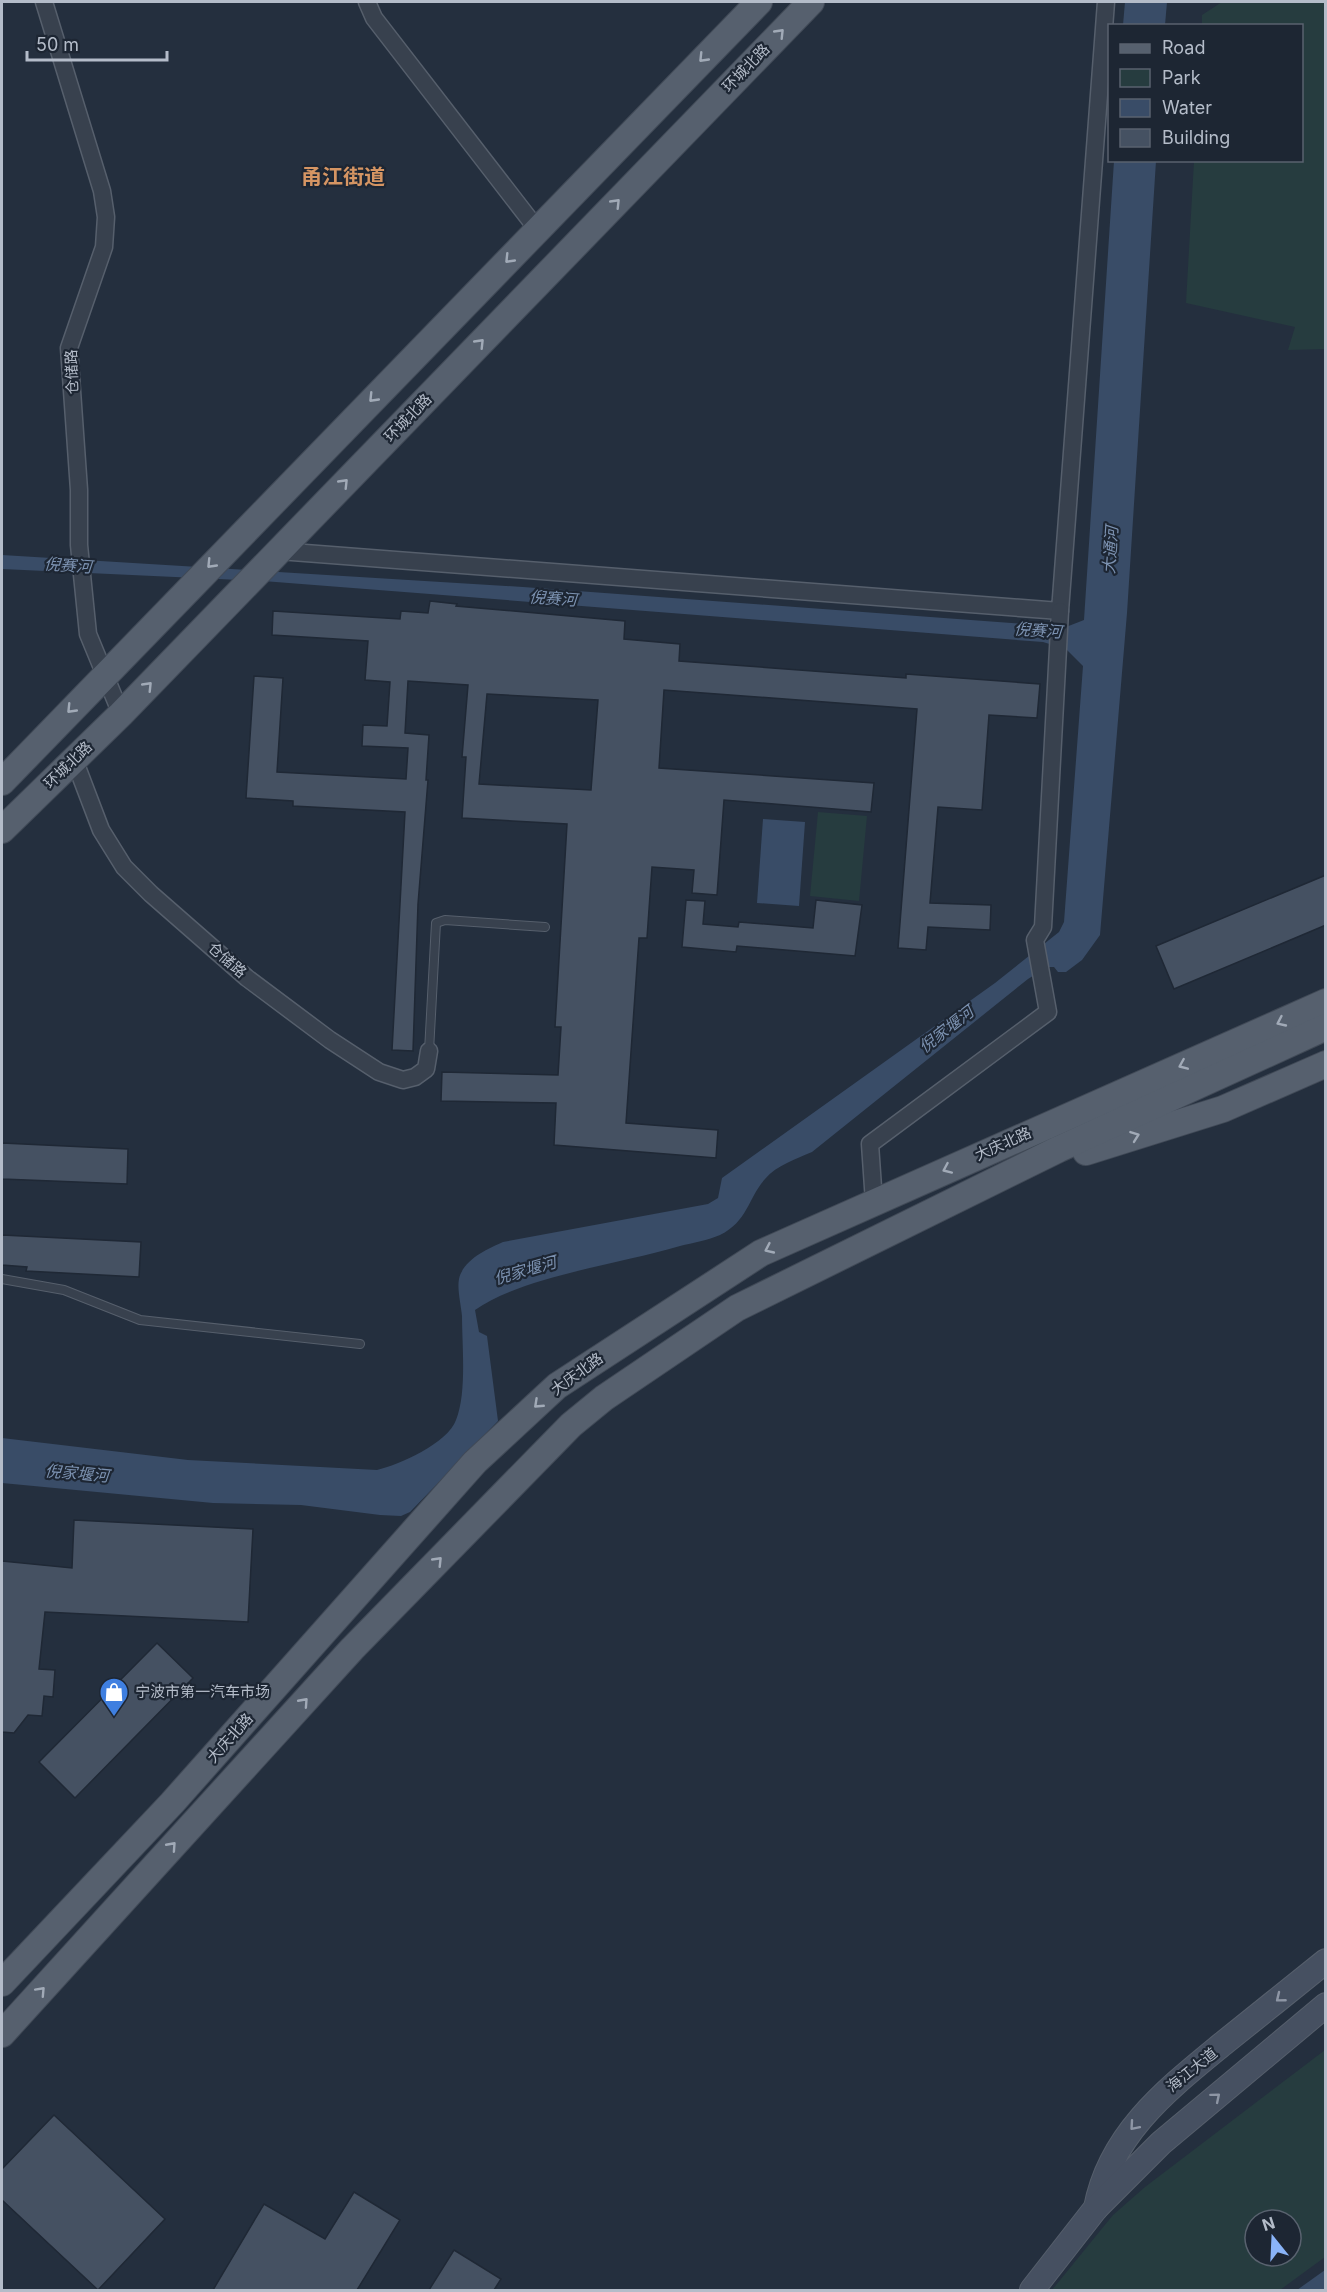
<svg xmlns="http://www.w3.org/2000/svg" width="1327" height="2292" font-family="Inter,'Noto Sans SC',sans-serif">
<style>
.green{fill:#263c3f;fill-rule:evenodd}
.water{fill:#394c67}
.building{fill:#455162;stroke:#1f2835;stroke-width:1.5;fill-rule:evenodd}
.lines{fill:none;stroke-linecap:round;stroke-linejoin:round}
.lane-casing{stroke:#565f6c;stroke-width:10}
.street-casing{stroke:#565f6c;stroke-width:19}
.secondary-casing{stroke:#565f6c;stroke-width:26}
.primary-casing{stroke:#414a57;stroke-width:28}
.lane{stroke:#38414e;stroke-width:8}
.street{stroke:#38414e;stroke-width:16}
.secondary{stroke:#465061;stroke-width:24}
.primary{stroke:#56606e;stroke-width:26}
.oneway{stroke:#a1aab7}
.oneway2{stroke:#8e96a5}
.labels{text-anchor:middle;stroke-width:4.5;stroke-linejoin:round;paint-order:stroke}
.street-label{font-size:15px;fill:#b4bcc9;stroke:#1d2633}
.poi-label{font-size:15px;fill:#b4bcc9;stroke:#1d2633;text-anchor:start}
.water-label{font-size:16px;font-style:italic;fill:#7c92b1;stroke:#1d2633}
.district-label{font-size:21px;font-weight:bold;fill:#d59563;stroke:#1d2633}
</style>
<rect width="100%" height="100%" fill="#242f3e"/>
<g class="green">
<polygon points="1222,2 1325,2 1325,349 1288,350 1295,327 1186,303 1194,161 1302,160 1302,26 1202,25 1202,15"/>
<polygon points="818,812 867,816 859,901 810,896"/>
<path d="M1325,2050V2257L1280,2290H1052L1113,2215L1145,2187ZM1255,2220H1291V2256H1255Z"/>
</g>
<g class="water">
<polygon points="1125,2 1167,2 1165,25 1123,25"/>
<path d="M1114,161H1156L1127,613L1100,935L1082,960L1066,972H1058L1054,967H1047L1028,979L812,1152C796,1159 777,1165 765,1179C748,1198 748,1221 720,1235C708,1240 693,1243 680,1246C620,1264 524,1276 475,1310L479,1332L487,1336L498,1421L410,1512L401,1516L380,1515L301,1505L213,1503L2,1483V1438L188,1460L377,1470C399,1465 448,1443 456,1420C467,1393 462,1345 462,1316C461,1305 457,1289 459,1279C463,1260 487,1249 503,1242L708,1204L718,1198L722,1178L995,983L1059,932L1064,922L1083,666L1066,649L1043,642L263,581L2,569V555L523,587L1066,627L1084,620Z"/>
<polygon points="763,819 805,822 799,906 757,903"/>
<polygon points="1325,2270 1325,2290 1297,2290"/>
</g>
<g class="building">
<path d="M430,601L457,604L456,606L625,621L624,639L680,644L679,661L906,678V674L1040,684L1037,718L989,715L982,810L938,807L930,903L991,905L990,930L928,927L926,950L898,948L917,709L664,690L659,768L874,783L871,812L724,800L717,895L692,893L694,870L652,867L647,938H639L626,1123L718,1130L716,1158L554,1145L556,1103L441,1101L442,1072L558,1075L561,1027H555L567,824L462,818L466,757H462L468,685L408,681L405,733L429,735L426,780H428L418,904L413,1051L392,1050L405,812L293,806V801L246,798L254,676L283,678L277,772L406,779L408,748L362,746L363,725L387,726L390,682L365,680L368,641L272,635L273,611L400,619L401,611L428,613ZM487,694L598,700L591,790L479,784Z"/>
<polygon points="1326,875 1326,925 1174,989 1156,946"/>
<polygon points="686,900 705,901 703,924 738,927 739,922 813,928 816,900 862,905 855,956 737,946 736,952 682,947"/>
<polygon points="2,1143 128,1149 127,1184 2,1179"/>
<polygon points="2,1235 141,1242 139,1277 26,1271 27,1267 2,1265"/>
<polygon points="74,1520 253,1529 248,1622 45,1612 39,1669 55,1670 53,1697 44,1696 42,1716 28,1715 14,1733 2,1732 2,1561 72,1568"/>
<polygon points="157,1643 193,1678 75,1798 39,1762"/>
<polygon points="54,2115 165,2219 98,2290 2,2200 2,2169"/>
<polygon points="354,2192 400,2220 357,2290 213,2290 264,2204 325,2239"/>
<polygon points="454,2250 501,2279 494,2290 429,2290"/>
</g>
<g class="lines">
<g class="lane-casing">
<g id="lane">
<polyline points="429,1051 436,923 445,920 545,927"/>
<polyline points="2,1279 64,1290 140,1320 360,1344"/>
</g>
</g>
<g class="street-casing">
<g id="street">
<polyline points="44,2 102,191 106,217 104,247 69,348 79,490 79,545 88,634 121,714"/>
<polyline points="367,2 374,18 537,229"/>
<polyline points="279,551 1060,611 1106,2"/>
<polyline points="74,759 101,830 124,867 151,894 247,978 330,1040 379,1072 403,1080 415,1077 426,1069 429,1051"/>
<polyline points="874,1202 870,1144 1048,1012 1035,940 1043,927 1060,611"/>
</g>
</g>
<g class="secondary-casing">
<g id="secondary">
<path d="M1096,2208C1110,2133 1169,2088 1225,2042C1259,2015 1292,1988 1326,1961"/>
<polyline points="1032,2290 1096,2208 1161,2143 1326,2005"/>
</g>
</g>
<g class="primary-casing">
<g id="primary">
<polyline points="2,782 759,2"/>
<polyline points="2,830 121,714 811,2"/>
<polyline points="1086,1152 1223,1109 1326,1064"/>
<polyline points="2,1983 172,1803 475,1462 557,1386 761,1253 1326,1002"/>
<polyline points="2,2034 352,1649 571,1425 604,1398 737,1308 1059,1149 1326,1027"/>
</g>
</g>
<use href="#lane" class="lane"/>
<use href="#street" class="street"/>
<use href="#secondary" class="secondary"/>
<use href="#primary" class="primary"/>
</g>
<defs><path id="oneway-chevron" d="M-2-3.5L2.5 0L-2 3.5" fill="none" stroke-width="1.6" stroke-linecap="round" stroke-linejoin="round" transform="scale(1.5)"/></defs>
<g class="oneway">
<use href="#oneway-chevron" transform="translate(780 33) rotate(-46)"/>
<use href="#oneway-chevron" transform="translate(703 58) rotate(134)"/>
<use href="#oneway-chevron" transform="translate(616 203) rotate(-46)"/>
<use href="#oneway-chevron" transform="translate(509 259) rotate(134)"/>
<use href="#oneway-chevron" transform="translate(480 343) rotate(-46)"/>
<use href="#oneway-chevron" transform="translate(373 398) rotate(134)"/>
<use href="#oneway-chevron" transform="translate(344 483) rotate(-46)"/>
<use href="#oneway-chevron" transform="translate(211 564) rotate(134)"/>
<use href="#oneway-chevron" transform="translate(148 686) rotate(-46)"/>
<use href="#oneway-chevron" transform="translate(71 709) rotate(134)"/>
<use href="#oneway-chevron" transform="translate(1281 1022) rotate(155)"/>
<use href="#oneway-chevron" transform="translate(1183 1065) rotate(157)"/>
<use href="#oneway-chevron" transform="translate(1135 1136) rotate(-20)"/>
<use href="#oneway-chevron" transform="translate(947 1169) rotate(156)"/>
<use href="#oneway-chevron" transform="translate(769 1249) rotate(155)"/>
<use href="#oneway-chevron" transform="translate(538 1404) rotate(137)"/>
<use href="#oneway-chevron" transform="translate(438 1561) rotate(-46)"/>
<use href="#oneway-chevron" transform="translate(304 1702) rotate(-48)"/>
<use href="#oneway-chevron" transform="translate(172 1846) rotate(-48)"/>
<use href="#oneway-chevron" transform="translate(41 1991) rotate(-47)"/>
</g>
<g class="oneway2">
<use href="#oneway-chevron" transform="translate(1280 1998) rotate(141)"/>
<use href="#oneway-chevron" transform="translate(1216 2097) rotate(-40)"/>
<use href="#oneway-chevron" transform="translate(1134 2126) rotate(131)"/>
</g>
<defs>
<g id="shop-pin" transform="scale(1.5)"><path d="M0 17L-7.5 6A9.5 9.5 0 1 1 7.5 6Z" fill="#3f7fe0" stroke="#1d2633"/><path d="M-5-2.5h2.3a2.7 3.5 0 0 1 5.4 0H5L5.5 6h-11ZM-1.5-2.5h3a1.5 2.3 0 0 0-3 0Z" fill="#fff"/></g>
</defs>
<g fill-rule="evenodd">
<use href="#shop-pin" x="114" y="1692"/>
</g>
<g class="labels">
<g class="street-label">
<text transform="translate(746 68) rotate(-46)" y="5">环城北路</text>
<text transform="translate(72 372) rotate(-92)" y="5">仓储路</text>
<text transform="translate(408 418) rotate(-46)" y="5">环城北路</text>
<text transform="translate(68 765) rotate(-44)" y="5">环城北路</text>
<text transform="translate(227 960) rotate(41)" y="5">仓储路</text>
<text transform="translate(1003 1144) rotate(-24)" y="5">大庆北路</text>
<text transform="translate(577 1374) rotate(-36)" y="5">大庆北路</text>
<text transform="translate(230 1738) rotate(-48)" y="5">大庆北路</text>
<text transform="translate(1192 2070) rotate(-39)" y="5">海江大道</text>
</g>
<g class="poi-label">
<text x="135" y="1697">宁波市第一汽车市场</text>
</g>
<g class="water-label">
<text transform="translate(1110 550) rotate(-86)" y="6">大通河</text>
<text transform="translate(68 565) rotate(4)" y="6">倪赛河</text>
<text transform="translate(553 598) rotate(4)" y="6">倪赛河</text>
<text transform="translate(1038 630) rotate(4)" y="6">倪赛河</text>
<text transform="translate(946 1029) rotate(-38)" y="6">倪家堰河</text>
<text transform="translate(525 1270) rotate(-16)" y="6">倪家堰河</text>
<text transform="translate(77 1473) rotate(5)" y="6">倪家堰河</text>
</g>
<g class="district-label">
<text x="343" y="184">甬江街道</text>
</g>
</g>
<rect width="1327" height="2292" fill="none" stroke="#b4bcc9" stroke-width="6"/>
<rect x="1108" y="24" width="195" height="138" fill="#1d2633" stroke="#59626f" stroke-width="1.5"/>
<rect x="1120" y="44" width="30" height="9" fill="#56606e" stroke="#59626f" stroke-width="1.5"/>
<text x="1162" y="54" font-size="18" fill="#b4bcc9">Road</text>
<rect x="1120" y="69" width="30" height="18" fill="#263c3f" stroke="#59626f" stroke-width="1.5"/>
<text x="1162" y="84" font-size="18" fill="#b4bcc9">Park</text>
<rect x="1120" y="99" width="30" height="18" fill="#394c67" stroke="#59626f" stroke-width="1.5"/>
<text x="1162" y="114" font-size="18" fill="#b4bcc9">Water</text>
<rect x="1120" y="129" width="30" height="18" fill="#455162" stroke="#59626f" stroke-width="1.5"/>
<text x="1162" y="144" font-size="18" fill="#b4bcc9">Building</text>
<g transform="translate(1273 2238) rotate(342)"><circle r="28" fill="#1d2633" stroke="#59626f" stroke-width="1.5"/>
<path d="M0-4.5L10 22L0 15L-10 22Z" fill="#8ab4f8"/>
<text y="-9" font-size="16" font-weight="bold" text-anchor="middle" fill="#b4bcc9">N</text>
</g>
<path d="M27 51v9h140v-9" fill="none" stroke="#b4bcc9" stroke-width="3"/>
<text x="36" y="51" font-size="18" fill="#b4bcc9" stroke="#1d2633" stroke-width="4.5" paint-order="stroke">50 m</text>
</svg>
